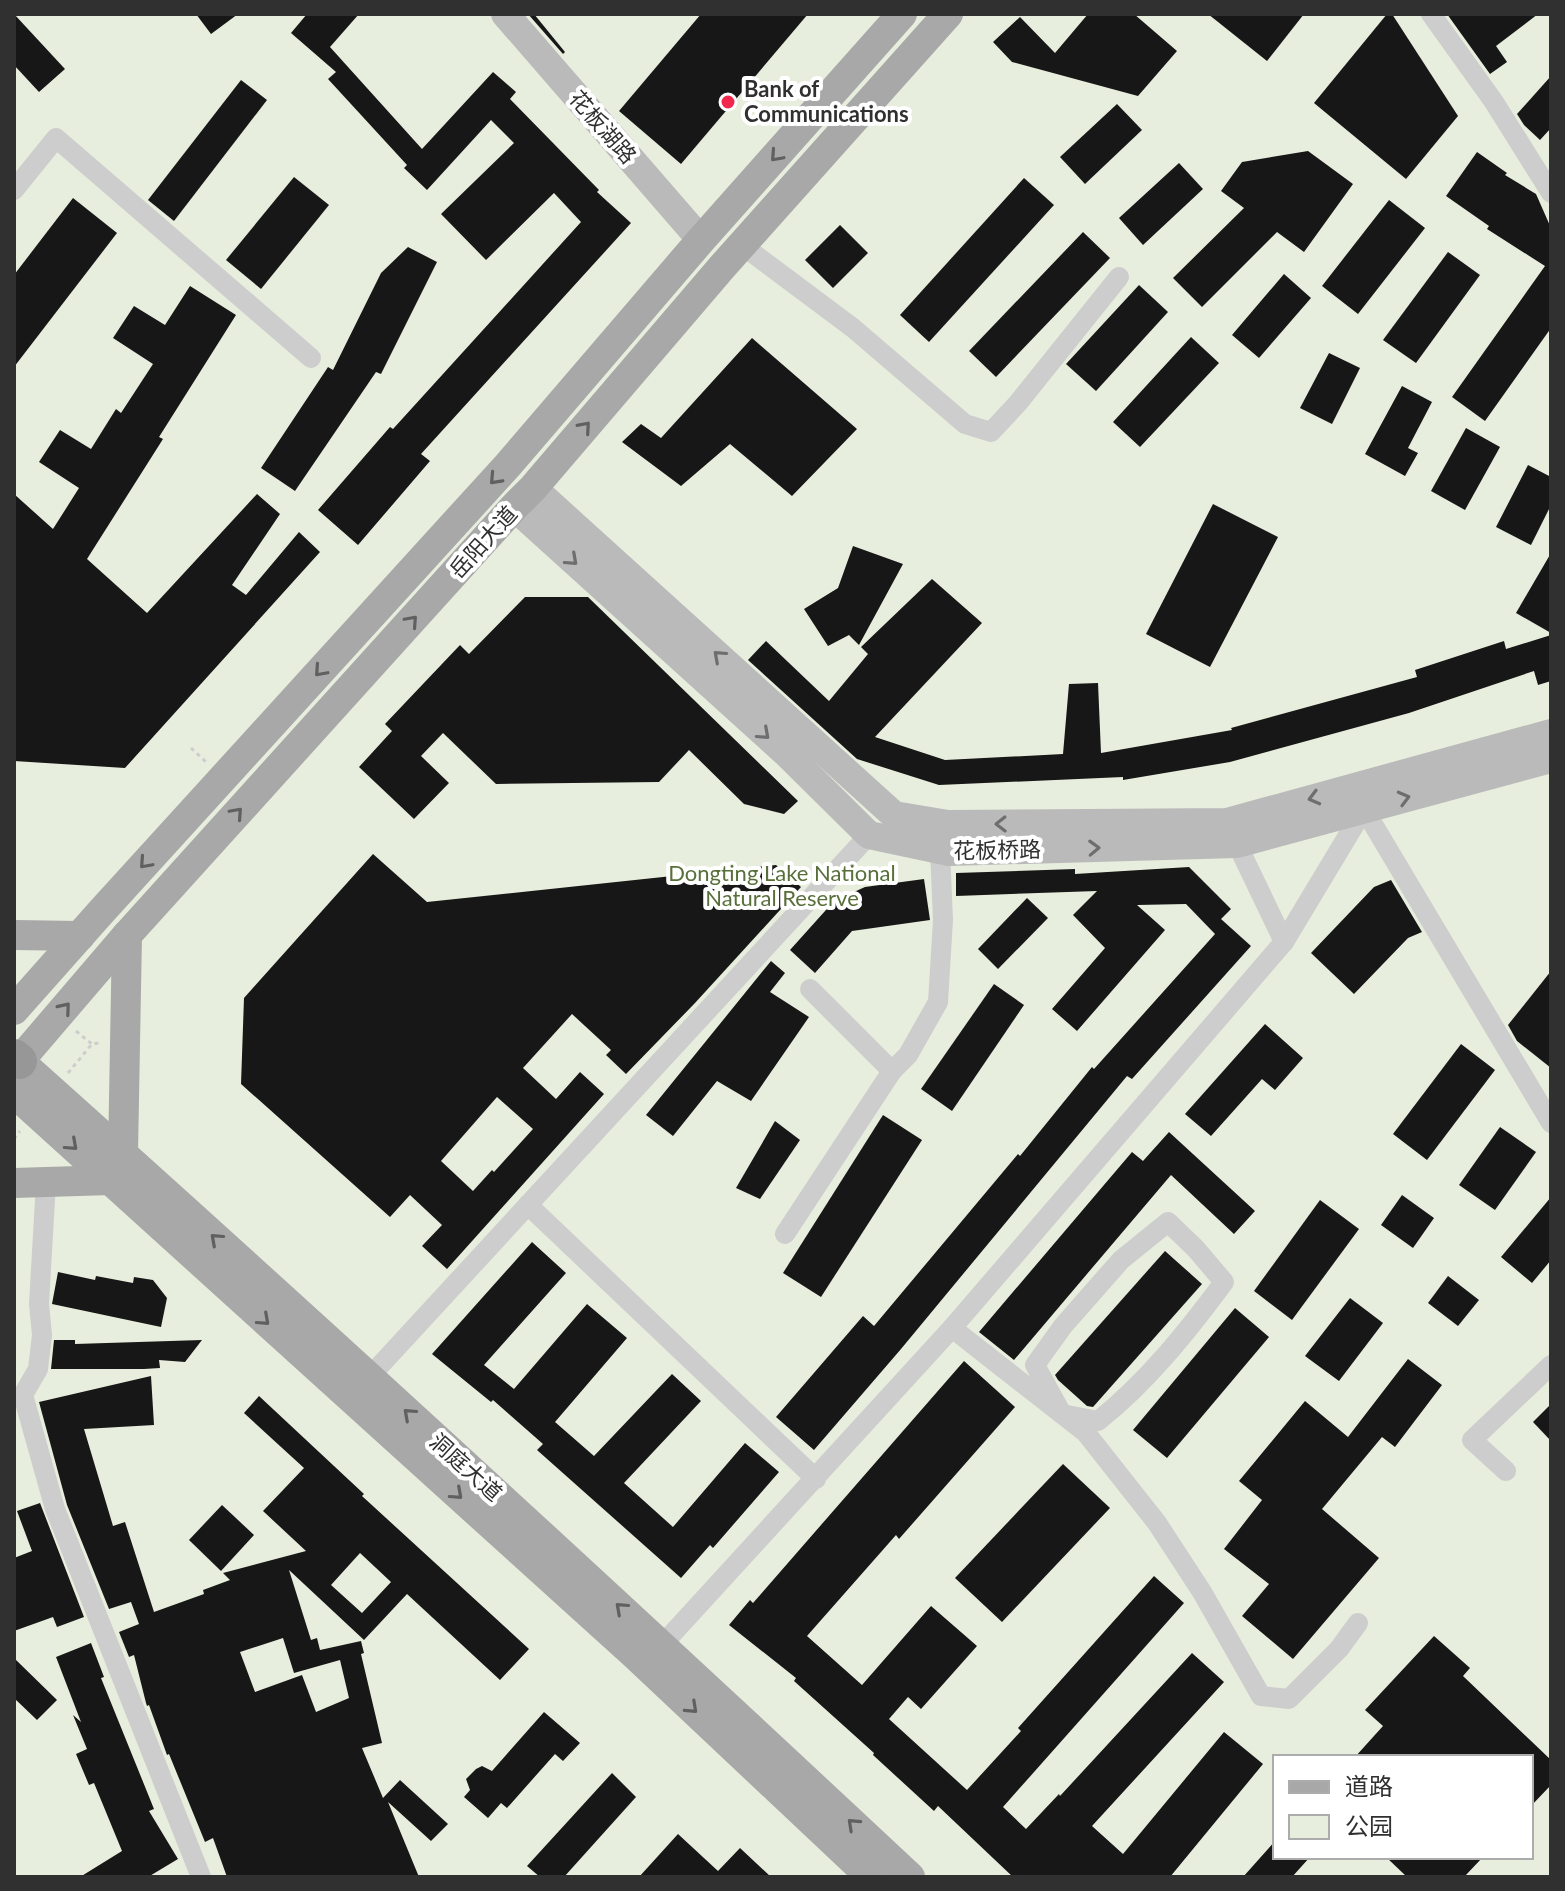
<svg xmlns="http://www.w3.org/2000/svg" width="1565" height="1891" font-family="Lato,'Noto Sans SC',sans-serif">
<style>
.green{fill:#e8eedd;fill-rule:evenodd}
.building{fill:#171717;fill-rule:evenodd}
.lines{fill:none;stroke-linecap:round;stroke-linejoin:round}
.path{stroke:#cdcdcd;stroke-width:3;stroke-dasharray:4 4;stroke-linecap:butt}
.street{stroke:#cdcdcd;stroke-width:20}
.secondary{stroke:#bababa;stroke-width:28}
.primary{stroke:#a8a8a8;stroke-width:30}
.highway{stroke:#979797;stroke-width:36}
.oneway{stroke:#606060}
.oneway2{stroke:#6e6e6e}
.poi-dot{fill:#f1274e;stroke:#fff;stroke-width:3}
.labels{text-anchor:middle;stroke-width:8;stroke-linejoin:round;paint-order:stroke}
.poi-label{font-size:22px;font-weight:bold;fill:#303030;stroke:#fff;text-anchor:start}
.street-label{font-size:22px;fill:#303030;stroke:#fff}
.park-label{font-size:22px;fill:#596f3a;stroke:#fff}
</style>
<rect width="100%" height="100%" fill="#fff"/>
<path class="green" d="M14,14H1551V1877H14ZM1275,1757H1531V1857H1275Z"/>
<g class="building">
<polygon points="14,14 65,69 39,92 14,65"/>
<polygon points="196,14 238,14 211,34"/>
<polygon points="307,14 359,14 330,47 422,149 493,72 516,92 510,99 599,190 597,192 631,223 421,454 430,461 358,545 318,510 390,427 393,429 581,222 554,193 486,260 441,214 514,143 491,120 427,190 404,168 407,165 328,79 336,72 291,33"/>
<polygon points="528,14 534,14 565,52 563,54"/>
<polygon points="701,14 808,14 681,164 619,111"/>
<polygon points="1088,14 1134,14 1177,51 1138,96 1012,62 993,42 1020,17 1055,53"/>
<polygon points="1208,14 1304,14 1267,61"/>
<polygon points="1387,14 1392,14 1458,116 1406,179 1314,103"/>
<polygon points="1447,14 1538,14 1496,46 1507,62 1490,74"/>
<polygon points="1551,76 1551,128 1540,140 1524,125 1517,114"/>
<polygon points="241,80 267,100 174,221 148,200"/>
<polygon points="1117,104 1142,130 1085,184 1060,157"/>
<polygon points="1308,151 1353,184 1304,252 1277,232 1202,307 1173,278 1244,208 1221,191 1242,162"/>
<polygon points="1477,152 1507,173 1505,175 1536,194 1551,228 1551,328 1485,421 1452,397 1545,266 1487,229 1489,226 1446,196"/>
<polygon points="1179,163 1203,189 1143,245 1119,218"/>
<polygon points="294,177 329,205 261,289 226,260"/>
<polygon points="1024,178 1054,205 929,342 900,315"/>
<polygon points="73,198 117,233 14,367 14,275"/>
<polygon points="1389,200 1425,228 1358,314 1322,286"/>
<polygon points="840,225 868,253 833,288 805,260"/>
<polygon points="1083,232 1110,258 996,377 969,351"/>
<polygon points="408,247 437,262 381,374 376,372 295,491 261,468 328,367 333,370 381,273"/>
<polygon points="1448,252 1480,275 1416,363 1383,340"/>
<polygon points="1284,274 1311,298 1259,358 1232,335"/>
<polygon points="1139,285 1168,312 1096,391 1066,364"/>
<polygon points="190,286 236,315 159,437 163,439 87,559 147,613 257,494 280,514 232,585 246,595 299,532 320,552 125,768 14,761 14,494 53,529 79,488 39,462 60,430 91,449 116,409 121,413 153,364 113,338 134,306 165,325"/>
<polygon points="1191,337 1219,363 1140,447 1113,422"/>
<polygon points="752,338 857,429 792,496 730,444 681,486 622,442 641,424 661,438"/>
<polygon points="1329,353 1360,368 1332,424 1300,408"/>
<polygon points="1402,386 1432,402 1408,448 1418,453 1405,476 1365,454"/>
<polygon points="1466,428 1500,447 1465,510 1431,491"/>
<polygon points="1528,465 1551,477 1551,505 1531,545 1496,527"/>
<polygon points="1213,504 1278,537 1210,667 1146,634"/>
<polygon points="853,546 903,564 859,645 849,635 828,646 804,609 838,588"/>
<polygon points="1551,553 1551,633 1516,613"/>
<polygon points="932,579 982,623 875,737 945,760 1063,754 1069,684 1098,683 1101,753 1232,730 1231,728 1417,677 1415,670 1504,641 1506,649 1551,635 1551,681 1538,685 1534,671 1409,713 1230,762 1123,780 1123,777 939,785 857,759 748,660 766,641 829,701 868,654 861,647"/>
<polygon points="525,597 588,597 798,801 784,814 744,804 689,750 659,782 496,784 443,733 421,756 449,783 414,819 359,767 392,731 385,724 460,645 469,654"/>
<path d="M373,854L427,902L776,865L801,887L695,1003L626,1074L606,1055L611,1050L572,1014L523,1068L556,1099L580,1072L604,1094L447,1269L422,1246L442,1225L410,1195L390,1217L241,1084L244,998ZM497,1097L533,1129L494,1172L492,1170L473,1191L441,1161Z"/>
<polygon points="1189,867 1231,909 1221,919 1251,946 1132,1079 1127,1076 901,1349 814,1450 776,1417 863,1316 874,1326 1018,1154 1020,1156 1092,1067 1094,1069 1215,934 1186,904 1137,905 1165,930 1077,1031 1052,1009 1105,948 1073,915 1097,891 956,896 956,873 1075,869 1075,874"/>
<polygon points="924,879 930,920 852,931 815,973 790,950 834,901 865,887"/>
<polygon points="1391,880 1422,932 1408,938 1354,994 1311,953 1374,887"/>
<polygon points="1027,898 1048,918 998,969 978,949"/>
<polygon points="771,961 785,973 770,992 809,1017 751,1101 717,1081 673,1136 646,1115"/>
<polygon points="1551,971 1551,1068 1517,1041 1508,1025"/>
<polygon points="994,984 1024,1005 952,1111 921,1089"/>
<polygon points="1265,1024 1303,1058 1275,1090 1262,1079 1211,1136 1185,1114"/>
<polygon points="1461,1044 1495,1070 1427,1160 1393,1134"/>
<polygon points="883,1115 922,1140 821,1297 783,1273"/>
<polygon points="775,1121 800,1140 760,1199 736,1188"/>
<polygon points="1500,1127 1536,1152 1495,1210 1459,1185"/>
<polygon points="1169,1132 1255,1211 1234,1234 1171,1175 1014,1360 979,1332 1132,1152 1143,1161"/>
<polygon points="1402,1195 1434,1218 1413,1248 1381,1225"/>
<polygon points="1551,1197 1551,1260 1532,1283 1501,1257"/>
<polygon points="1320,1200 1359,1229 1292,1320 1254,1291"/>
<polygon points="532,1242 566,1273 484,1365 514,1389 587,1304 627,1338 555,1422 594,1456 672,1374 701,1401 624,1483 673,1527 745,1443 779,1472 713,1548 710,1545 681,1578 537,1450 543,1444 493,1400 491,1402 432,1354"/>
<polygon points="1165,1251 1202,1284 1093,1407 1087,1406 1058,1380 1055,1375"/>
<polygon points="58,1272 95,1280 96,1276 133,1283 134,1277 153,1280 167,1298 161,1327 52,1304"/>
<polygon points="1448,1276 1479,1300 1458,1326 1428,1303"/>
<polygon points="1350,1298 1383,1323 1339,1381 1305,1356"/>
<polygon points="1235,1308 1269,1337 1167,1458 1133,1430"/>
<polygon points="54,1340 75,1340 75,1344 202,1340 185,1362 159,1360 160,1368 144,1369 51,1369"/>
<polygon points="1408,1359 1442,1385 1395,1447 1382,1437 1322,1509 1379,1558 1293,1659 1242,1616 1269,1584 1224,1549 1262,1500 1239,1481 1305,1401 1348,1437"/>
<polygon points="964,1361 1015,1407 899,1539 896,1535 807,1636 862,1685 931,1606 977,1646 921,1709 908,1697 889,1719 967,1790 1021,1731 1018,1728 1154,1576 1184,1603 1003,1807 1026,1829 1059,1794 1060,1796 1192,1653 1224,1682 1092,1826 1123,1854 1224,1732 1263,1764 1170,1877 1013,1877 938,1806 934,1811 873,1755 874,1753 794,1681 796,1678 729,1625 750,1600 753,1603"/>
<path d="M151,1376L154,1425L84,1429L113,1526L125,1522L154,1612L204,1594L203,1590L230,1580L223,1573L306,1551L263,1511L304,1468L244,1413L259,1396L364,1494L362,1496L529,1649L500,1680L407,1594L364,1640L289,1570L311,1640L317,1638L320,1650L361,1641L364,1653L361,1654L382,1743L362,1748L383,1798L400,1780L448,1824L431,1841L388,1802L419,1877H227L213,1838L205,1842L169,1754L167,1755L149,1705L147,1706L146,1703L134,1655L129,1657L119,1632L139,1624L131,1602L109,1609L67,1505L39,1402ZM360,1553L391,1582L362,1613L331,1585ZM283,1638L294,1673L340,1660L349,1698L316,1712L302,1675L255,1692L240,1652Z"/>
<polygon points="1551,1404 1551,1441 1533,1422"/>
<polygon points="1063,1464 1110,1508 1002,1622 955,1578"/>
<polygon points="40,1503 84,1617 57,1627 53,1617 14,1631 14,1558 32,1551 17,1511"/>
<polygon points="222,1505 254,1535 221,1571 189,1540"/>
<polygon points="1434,1636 1470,1668 1463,1676 1551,1760 1551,1785 1531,1806 1531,1757 1355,1757 1383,1726 1365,1710"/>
<polygon points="91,1643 104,1677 101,1678 154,1809 149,1811 178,1859 148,1877 80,1877 122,1851 94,1783 89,1785 76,1754 87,1749 73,1715 81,1722 56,1657"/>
<polygon points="14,1658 57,1700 37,1720 14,1698"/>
<polygon points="544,1712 580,1743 563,1761 555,1754 507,1808 501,1803 488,1818 464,1797 470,1790 466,1779 476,1769 482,1766 492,1771"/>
<polygon points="612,1773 636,1797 564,1877 540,1877 527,1866"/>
<polygon points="678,1834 718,1871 740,1848 771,1877 639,1877"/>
<polygon points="1275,1841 1275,1857 1310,1857 1292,1877 1243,1877"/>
<polygon points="1386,1857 1483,1857 1464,1877 1407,1877"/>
</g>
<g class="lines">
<g class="path">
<polyline points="191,748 206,762"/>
<polyline points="76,1031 92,1044"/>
<polyline points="68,1073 92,1044 99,1043"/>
<polyline points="14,1139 20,1131"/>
</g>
<g class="street">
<polyline points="1431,14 1494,102 1551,193"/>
<polyline points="14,190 56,138 311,358"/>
<polyline points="742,245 853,328 965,424 991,432 1018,403 1119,277"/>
<polyline points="1237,844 1284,942"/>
<polyline points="810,989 892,1071"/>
<polyline points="46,1182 39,1304 42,1335 38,1369 23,1395 55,1509 201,1877"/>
<polyline points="528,1205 816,1479"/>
<path d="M1168,1222L1196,1249L1224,1282C1187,1332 1147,1382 1098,1421L1062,1414L1035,1365L1063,1326L1121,1260Z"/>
<polyline points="785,1234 892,1071 908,1055 938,1002 943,920 940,850"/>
<polyline points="952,1328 1086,1433 1157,1523 1202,1592 1261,1696 1289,1699 1339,1649 1358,1623"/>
<polyline points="362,1385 869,835"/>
<polyline points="1506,1471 1472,1440 1551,1365"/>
<polyline points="662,1645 952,1328 1284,942 1364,809 1551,1123"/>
</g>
<g class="secondary">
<polyline points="505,14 701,240"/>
<polyline points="533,488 894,815 948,824 1227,822 1551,733"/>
<polyline points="514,507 786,753 869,835 949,852 1237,844 1551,759"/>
</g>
<g class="primary">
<polyline points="14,935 80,936"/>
<polyline points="14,1010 101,912 508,465 701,240 902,14"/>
<path d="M19,1061C319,1329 616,1602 910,1877"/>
<polyline points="14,1067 127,935 514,507 533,488 722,267 948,14"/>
<polyline points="14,1093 635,1655 871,1877"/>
<polyline points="123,1154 127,935"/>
<polyline points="14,1183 111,1180"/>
</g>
<polyline class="highway" points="14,1057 19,1061"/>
</g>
<defs><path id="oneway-chevron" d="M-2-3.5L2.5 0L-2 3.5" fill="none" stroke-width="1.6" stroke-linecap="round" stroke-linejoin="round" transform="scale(2)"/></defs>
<g class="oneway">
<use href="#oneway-chevron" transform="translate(776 156) rotate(132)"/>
<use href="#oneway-chevron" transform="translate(585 427) rotate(-49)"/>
<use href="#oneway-chevron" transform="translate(495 479) rotate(133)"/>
<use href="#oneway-chevron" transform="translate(412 621) rotate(-48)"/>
<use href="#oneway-chevron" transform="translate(320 671) rotate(132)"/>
<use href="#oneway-chevron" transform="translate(237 813) rotate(-48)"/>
<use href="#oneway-chevron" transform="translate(145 863) rotate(132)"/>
<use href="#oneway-chevron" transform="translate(65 1008) rotate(-50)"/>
<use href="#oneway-chevron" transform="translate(72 1145) rotate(42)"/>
<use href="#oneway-chevron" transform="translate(216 1239) rotate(-138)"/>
<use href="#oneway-chevron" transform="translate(264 1320) rotate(42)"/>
<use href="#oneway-chevron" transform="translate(409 1414) rotate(-138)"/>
<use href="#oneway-chevron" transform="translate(457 1494) rotate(42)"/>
<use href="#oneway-chevron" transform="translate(621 1608) rotate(-138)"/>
<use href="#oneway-chevron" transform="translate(692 1708) rotate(43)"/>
<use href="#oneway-chevron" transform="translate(853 1824) rotate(-137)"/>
</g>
<g class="oneway2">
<use href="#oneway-chevron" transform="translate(572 560) rotate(42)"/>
<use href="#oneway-chevron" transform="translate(719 656) rotate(-138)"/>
<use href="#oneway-chevron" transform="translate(764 734) rotate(42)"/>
<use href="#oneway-chevron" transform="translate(1314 798) rotate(165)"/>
<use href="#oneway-chevron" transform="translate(1404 798) rotate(-15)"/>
<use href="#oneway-chevron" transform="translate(1001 824) rotate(179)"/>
<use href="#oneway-chevron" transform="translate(1094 848) rotate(-2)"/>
</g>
<circle class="poi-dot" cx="728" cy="102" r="8"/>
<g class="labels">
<g class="poi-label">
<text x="744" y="97">Bank of<tspan x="744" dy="25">Communications</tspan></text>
</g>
<g class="street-label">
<text transform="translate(603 127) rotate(49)" y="8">花板湖路</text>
<text transform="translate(483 542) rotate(-48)" y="8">岳阳大道</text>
<text transform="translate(997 850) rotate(-1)" y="8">花板桥路</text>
<text transform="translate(466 1467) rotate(42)" y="8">洞庭大道</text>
</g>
<g class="park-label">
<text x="782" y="881">Dongting Lake National<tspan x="782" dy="25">Natural Reserve</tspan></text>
</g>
</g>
<rect width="1565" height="1891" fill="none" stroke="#303030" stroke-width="32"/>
<rect x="1273" y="1755" width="260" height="104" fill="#ffffff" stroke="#acacac" stroke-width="2"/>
<rect x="1289" y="1781" width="40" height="12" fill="#a8a8a8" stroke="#acacac" stroke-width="2"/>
<text x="1345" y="1795" font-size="24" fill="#303030">道路</text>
<rect x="1289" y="1815" width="40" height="24" fill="#e8eedd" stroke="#acacac" stroke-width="2"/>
<text x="1345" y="1835" font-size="24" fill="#303030">公园</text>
</svg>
